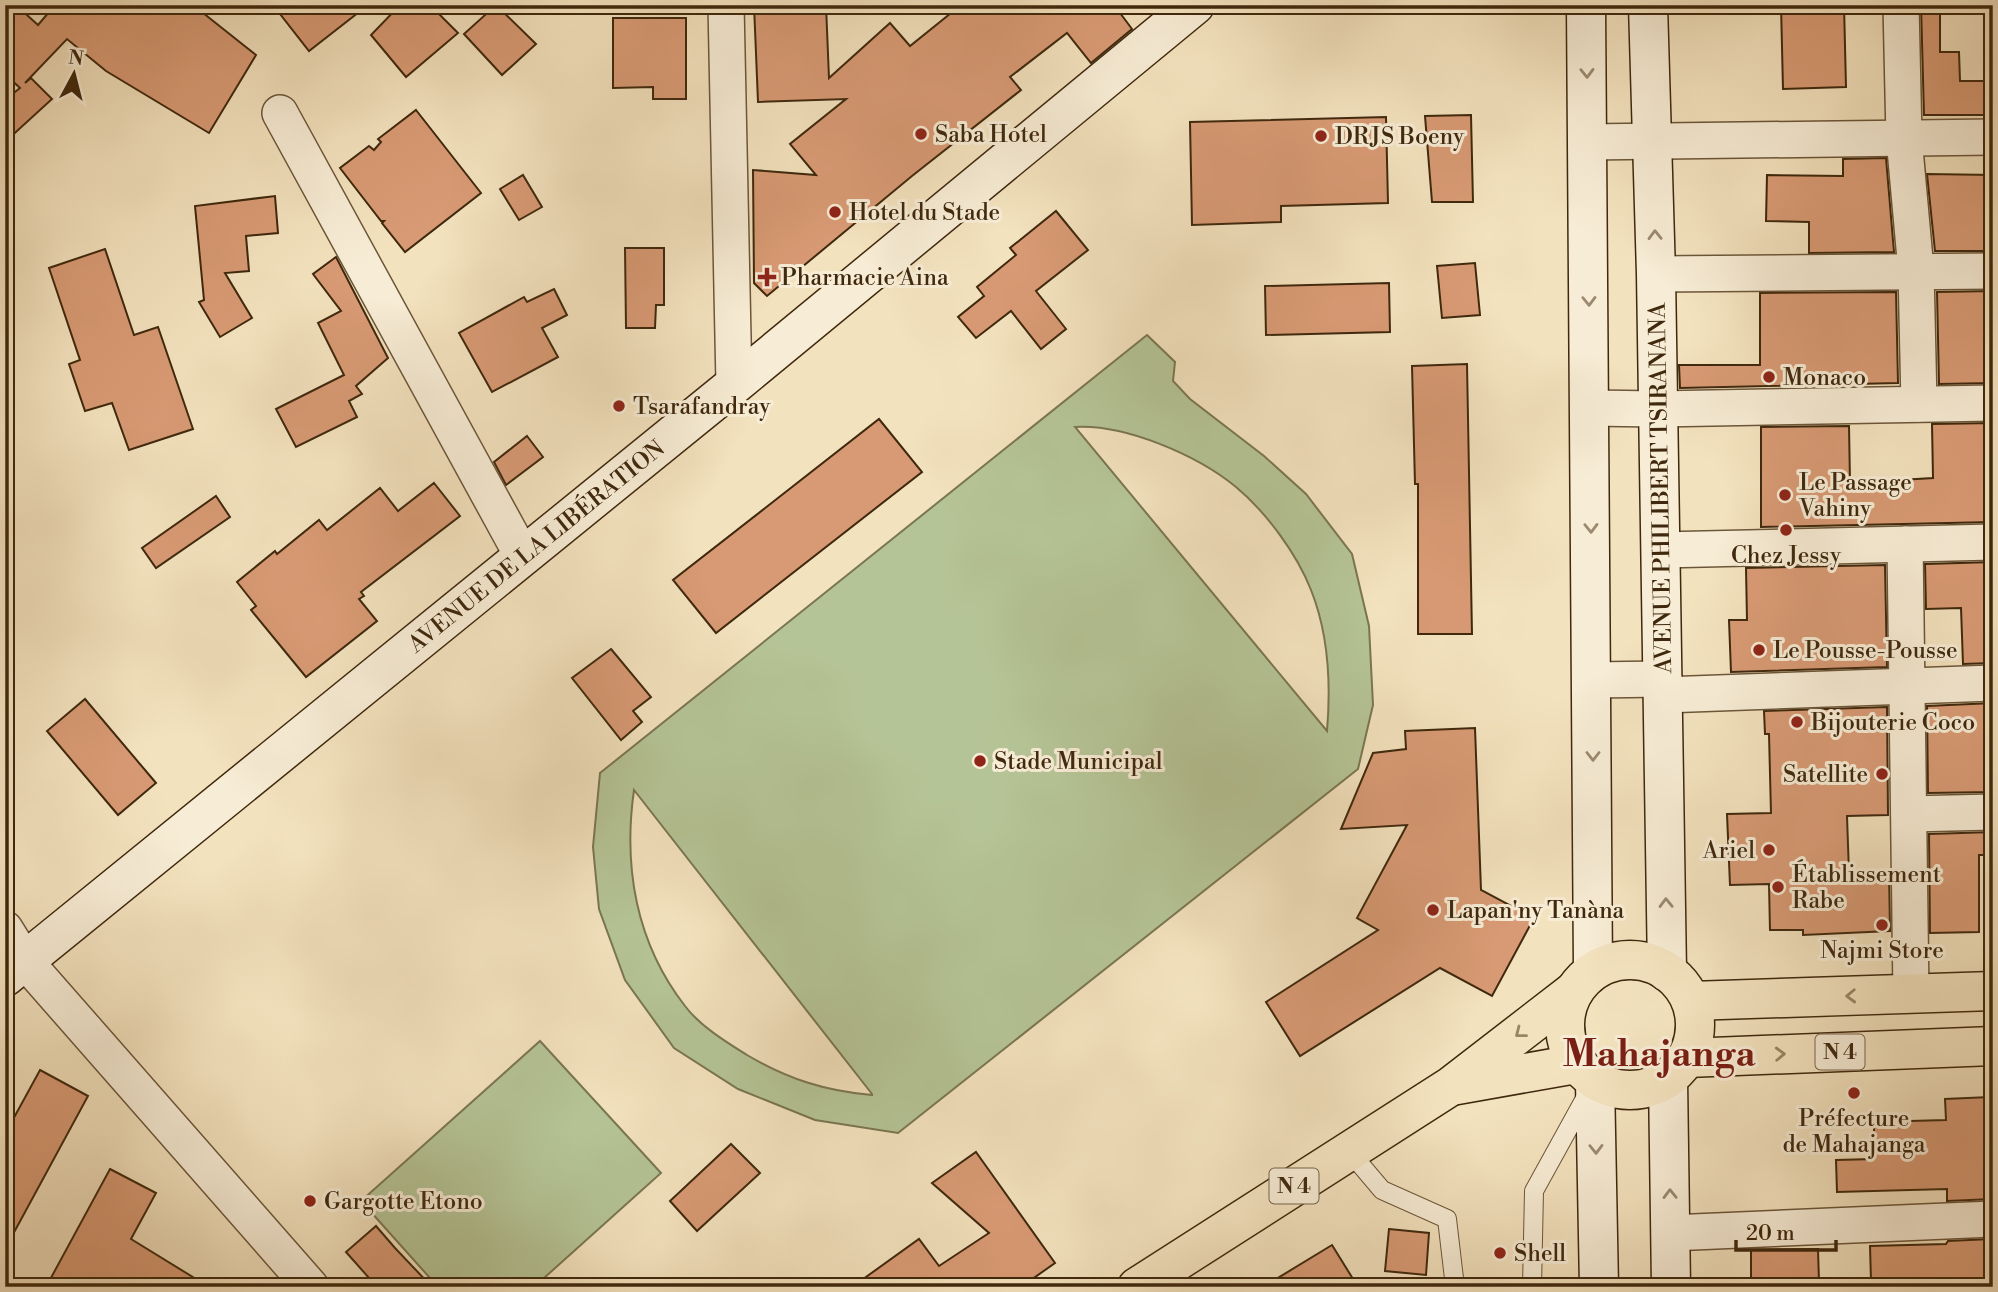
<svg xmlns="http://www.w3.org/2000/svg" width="1998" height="1292" font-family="'Libre Bodoni',serif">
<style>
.green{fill:#b5c496;stroke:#7a7652;stroke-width:2;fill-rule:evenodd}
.building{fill:#d89a74;stroke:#3f280d;stroke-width:2}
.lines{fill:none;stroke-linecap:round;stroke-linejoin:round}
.lane-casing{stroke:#6c5639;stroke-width:20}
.street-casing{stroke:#6c5639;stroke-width:38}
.secondary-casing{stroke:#3f280d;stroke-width:41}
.primary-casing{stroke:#3f280d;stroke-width:41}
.lane{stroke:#f7ecd5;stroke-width:18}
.street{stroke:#f7ecd5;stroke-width:35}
.secondary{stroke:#f7ecd5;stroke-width:38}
.primary{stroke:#f3e2be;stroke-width:38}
.oneway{stroke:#9b8a71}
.oneway2{stroke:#998566}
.poi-dot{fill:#8f2418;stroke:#f7ecd5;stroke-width:2.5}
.labels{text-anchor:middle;stroke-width:6;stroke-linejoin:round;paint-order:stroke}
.shield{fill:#f7ecd5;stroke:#766349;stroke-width:2}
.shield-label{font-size:21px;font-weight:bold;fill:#3f280d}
.poi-label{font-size:23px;fill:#3f280d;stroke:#f7ecd5;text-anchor:start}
.street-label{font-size:23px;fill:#3f280d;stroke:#f7ecd5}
.town-label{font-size:37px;font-weight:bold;fill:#7a1f14;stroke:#f7ecd5}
</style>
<rect width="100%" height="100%" fill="#f3e2be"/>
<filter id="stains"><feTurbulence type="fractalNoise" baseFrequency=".00286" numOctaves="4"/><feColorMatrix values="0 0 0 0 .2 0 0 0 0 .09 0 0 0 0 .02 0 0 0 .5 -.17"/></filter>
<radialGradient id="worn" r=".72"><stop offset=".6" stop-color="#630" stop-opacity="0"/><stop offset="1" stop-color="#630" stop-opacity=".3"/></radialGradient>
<g class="green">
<path d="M1147,335L1175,362L1173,381L1190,399L1264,456L1306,494L1352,554L1369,626L1373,705L1358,769L898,1133L815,1120L738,1089L674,1048L625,980L599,909L593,847L600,773ZM1075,427C1125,424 1197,455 1236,487C1266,512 1297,554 1311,590C1329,635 1331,684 1327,731ZM634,790L872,1094V1095C825,1091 788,1079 747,1055C726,1042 700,1026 685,1006C636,943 623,867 634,790Z"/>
<polygon points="540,1041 661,1173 534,1287 438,1287 361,1201"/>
</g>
<g class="building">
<polygon points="55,5 193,5 256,55 209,133 106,71 67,39 25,83 31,78 52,99 5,142 5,100 20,88 5,74 5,19 17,6 38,25"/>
<polygon points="273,5 368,5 309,51"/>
<polygon points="400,5 430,5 458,33 406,77 371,35"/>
<polygon points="496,5 536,44 502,75 464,34"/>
<polygon points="754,5 826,5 829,78 890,23 910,46 961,5 1114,5 1132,29 1091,63 1067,33 1010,77 1021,90 912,176 767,296 754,283 753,170 816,175 790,144 846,99 758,102"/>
<polygon points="1781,5 1844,5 1846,87 1783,89"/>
<polygon points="1921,5 1940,5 1940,52 1959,52 1960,81 1993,81 1993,115 1924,115"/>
<polygon points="613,18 686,18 686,99 653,99 653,87 613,88"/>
<polygon points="416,110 481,193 405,252 382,223 384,221 381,221 340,168 369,146 374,150 381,142 378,139"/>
<polygon points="1471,115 1473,202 1432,202 1425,116"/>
<polygon points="1386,117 1388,203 1281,206 1281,222 1192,225 1190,122"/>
<polygon points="1886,158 1894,252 1809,253 1809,222 1766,221 1767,175 1843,176 1843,159"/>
<polygon points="1927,174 1993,175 1993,251 1935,251"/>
<polygon points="523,175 542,207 519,220 500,189"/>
<polygon points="275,196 278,233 246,236 249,271 225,273 252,318 220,337 199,302 204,300 195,206"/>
<polygon points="1056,211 1088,250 1036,291 1066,329 1041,349 1011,311 976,338 958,317 984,296 977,287 1016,255 1010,248"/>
<polygon points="625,248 664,248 664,305 656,305 655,328 626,328"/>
<polygon points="105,249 134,335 158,327 193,429 129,450 112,403 85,411 69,364 80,360 49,268"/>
<polygon points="336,257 388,358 356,386 362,394 349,401 357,417 296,447 276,409 344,375 318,323 341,311 313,274"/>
<polygon points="1475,263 1480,315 1442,318 1437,266"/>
<polygon points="1389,283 1390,332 1266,335 1265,286"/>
<polygon points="554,289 567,315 542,328 558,357 492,392 459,333 524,297 527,302"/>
<polygon points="1993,291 1993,383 1939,384 1937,292"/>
<polygon points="1896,292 1898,383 1680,388 1679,365 1760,365 1760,293"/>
<polygon points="1467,364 1472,634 1418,634 1418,484 1415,484 1412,366"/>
<polygon points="879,419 922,472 716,633 673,580"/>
<polygon points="1993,423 1993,522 1761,527 1761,427 1849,426 1850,483 1933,478 1932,424"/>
<polygon points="527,436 543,457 506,485 494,462"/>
<polygon points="434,483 460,516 361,592 364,596 359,599 377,621 306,677 251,610 256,606 237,582 275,551 277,554 319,520 327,530 380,488 398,511"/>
<polygon points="216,496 230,517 156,568 142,548"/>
<polygon points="1993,562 1993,663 1963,664 1961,608 1926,609 1925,564"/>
<polygon points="1885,565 1887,667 1731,672 1729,620 1747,620 1746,568"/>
<polygon points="611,649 651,697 633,711 642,722 621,740 572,678"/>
<polygon points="85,699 156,783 118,815 47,731"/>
<polygon points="1993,703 1993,792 1928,793 1927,706"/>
<polygon points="1887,707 1888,815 1847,816 1849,873 1889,872 1890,931 1803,935 1803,930 1770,930 1769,884 1730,885 1727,814 1771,813 1769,734 1765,734 1764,711"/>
<polygon points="1475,728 1481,890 1534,918 1492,996 1440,968 1300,1056 1266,1002 1378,930 1357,918 1407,825 1341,829 1373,753 1406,749 1405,731"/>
<polygon points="1993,832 1993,855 1979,855 1979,932 1930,933 1929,834"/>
<polygon points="40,1070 88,1096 5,1249 5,1134"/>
<polygon points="1990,1097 1993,1199 1947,1201 1947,1189 1837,1192 1836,1160 1874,1159 1874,1122 1946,1120 1945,1099"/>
<polygon points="731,1144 760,1173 697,1231 670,1201"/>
<polygon points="976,1152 1055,1263 1021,1287 852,1287 919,1239 939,1266 989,1233 932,1183"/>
<polygon points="110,1169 156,1193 131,1239 209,1287 46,1287"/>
<polygon points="376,1226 395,1248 432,1287 377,1287 346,1252"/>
<polygon points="1389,1229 1429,1233 1426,1275 1385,1271"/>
<polygon points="1991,1239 1992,1287 1947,1287 1946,1278 1871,1280 1870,1246 1946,1244 1948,1241"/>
<polygon points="1332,1245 1358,1287 1263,1287"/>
<polygon points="1818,1249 1819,1282 1751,1284 1751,1250"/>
</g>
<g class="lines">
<g class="lane-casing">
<g id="lane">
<polyline points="1349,1151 1382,1190 1447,1219 1455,1287"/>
<polyline points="1532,1287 1534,1191 1588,1093"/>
</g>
</g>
<g class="street-casing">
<g id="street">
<polyline points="726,5 734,385"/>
<polyline points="1901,5 1904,138 1916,270 1919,404"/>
<polyline points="280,113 523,557"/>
<polyline points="1587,142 1993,137"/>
<polyline points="1656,274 1993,271"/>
<polyline points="1590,408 1658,409 1993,403"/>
<polyline points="1905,544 1911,994"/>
<polyline points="1661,550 1993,542"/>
<polyline points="1592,680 1664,679"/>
<polyline points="1664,695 1993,683"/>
<polyline points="1909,814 1993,812"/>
<polyline points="5,929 25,961 311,1287"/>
<polyline points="1670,1233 1993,1219"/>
</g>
</g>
<g class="secondary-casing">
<g id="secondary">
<polyline points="1586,5 1593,971"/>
<polyline points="1648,5 1656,274 1667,972"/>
<polyline points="5,977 734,385 1195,5"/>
<polyline points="1668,1079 1671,1287"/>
<polyline points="1595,1081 1599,1287"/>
</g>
</g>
<g class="primary-casing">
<g id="primary">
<circle cx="1630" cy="1025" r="65"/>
<polyline points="1691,1001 1993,991"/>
<polyline points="1687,1058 1993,1046"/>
<polyline points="1457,1085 1576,1064"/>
<polyline points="1137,1287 1451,1086 1574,991"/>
</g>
</g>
<use href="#lane" class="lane"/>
<use href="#street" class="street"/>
<use href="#secondary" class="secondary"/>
<use href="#primary" class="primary"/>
</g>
<defs><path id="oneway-chevron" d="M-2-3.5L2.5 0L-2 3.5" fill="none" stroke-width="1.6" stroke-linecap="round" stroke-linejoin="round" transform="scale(1.75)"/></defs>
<g class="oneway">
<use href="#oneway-chevron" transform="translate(1587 73) rotate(89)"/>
<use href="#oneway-chevron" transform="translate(1655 235) rotate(-91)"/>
<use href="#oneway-chevron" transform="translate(1589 301) rotate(89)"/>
<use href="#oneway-chevron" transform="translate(1591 528) rotate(89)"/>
<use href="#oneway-chevron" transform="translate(1593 756) rotate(90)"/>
<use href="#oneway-chevron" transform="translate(1666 903) rotate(-91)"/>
<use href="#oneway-chevron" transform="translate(1596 1149) rotate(89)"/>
<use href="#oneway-chevron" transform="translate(1670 1194) rotate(-91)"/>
</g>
<g class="oneway2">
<use href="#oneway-chevron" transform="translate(1851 996) rotate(178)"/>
<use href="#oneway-chevron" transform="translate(1520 1033) rotate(142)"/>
<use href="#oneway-chevron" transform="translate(1780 1054) rotate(-2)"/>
</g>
<g class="poi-dot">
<circle cx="921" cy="134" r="7"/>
<circle cx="1321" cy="136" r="7"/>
<circle cx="835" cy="212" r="7"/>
<path d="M763.5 266.5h7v7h7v7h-7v7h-7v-7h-7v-7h7z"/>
<circle cx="1769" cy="377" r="7"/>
<circle cx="619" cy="406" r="7"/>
<circle cx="1785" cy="495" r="7"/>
<circle cx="1786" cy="530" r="7"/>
<circle cx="1759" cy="650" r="7"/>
<circle cx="1797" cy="722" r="7"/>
<circle cx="980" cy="761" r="7"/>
<circle cx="1882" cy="774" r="7"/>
<circle cx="1769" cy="850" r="7"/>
<circle cx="1778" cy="887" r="7"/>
<circle cx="1433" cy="910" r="7"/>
<circle cx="1882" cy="925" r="7"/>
<circle cx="1854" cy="1093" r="7"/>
<circle cx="310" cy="1201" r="7"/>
<circle cx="1500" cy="1253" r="7"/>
</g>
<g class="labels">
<g class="shield">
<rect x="1815.5" y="1034.5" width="49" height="35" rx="5"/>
<rect x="1269.5" y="1168.5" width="49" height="35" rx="5"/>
</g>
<g class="shield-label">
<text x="1840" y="1059">N 4</text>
<text x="1294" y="1193">N 4</text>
</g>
<g class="poi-label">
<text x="935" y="142">Saba Hotel</text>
<text x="1335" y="144">DRJS Boeny</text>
<text x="849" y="220">Hotel du Stade</text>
<text x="781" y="285">Pharmacie Aina</text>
<text x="1783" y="385">Monaco</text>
<text x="633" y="414">Tsarafandray</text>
<text x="1799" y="490">Le Passage<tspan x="1799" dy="26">Vahiny</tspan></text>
<text x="1786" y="563" text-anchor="middle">Chez Jessy</text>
<text x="1773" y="658">Le Pousse-Pousse</text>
<text x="1811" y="730">Bijouterie Coco</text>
<text x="994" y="769">Stade Municipal</text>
<text x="1868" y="782" text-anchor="end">Satellite</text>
<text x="1755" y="858" text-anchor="end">Ariel</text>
<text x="1792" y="882">Établissement<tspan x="1792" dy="26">Rabe</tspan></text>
<text x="1447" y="918">Lapan'ny Tanàna</text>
<text x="1882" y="958" text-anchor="middle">Najmi Store</text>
<text x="1854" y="1126" text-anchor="middle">Préfecture<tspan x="1854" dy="26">de Mahajanga</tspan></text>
<text x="324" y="1209">Gargotte Etono</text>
<text x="1514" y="1261">Shell</text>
</g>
<g class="street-label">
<text transform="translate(1660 488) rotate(-91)" y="8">AVENUE PHILIBERT TSIRANANA</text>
<text transform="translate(536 546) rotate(-39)" y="8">AVENUE DE LA LIBÉRATION</text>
</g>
<g class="town-label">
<text x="1659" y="1066">Mahajanga</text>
</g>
</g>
<rect width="1998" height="1292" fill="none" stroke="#f3e2be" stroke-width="28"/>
<rect x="7" y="7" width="1984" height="1278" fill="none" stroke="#3f280d" stroke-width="3.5"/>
<rect x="14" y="14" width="1970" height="1264" fill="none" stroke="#3f280d" stroke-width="2"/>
<g transform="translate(74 74) rotate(7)" stroke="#f7ecd5" stroke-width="5" paint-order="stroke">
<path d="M0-5L12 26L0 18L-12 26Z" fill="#3f280d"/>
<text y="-10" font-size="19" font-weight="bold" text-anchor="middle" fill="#3f280d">N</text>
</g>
<path d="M1736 1240v10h100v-10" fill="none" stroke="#3f280d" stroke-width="3.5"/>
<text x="1746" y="1240" font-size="21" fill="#3f280d" stroke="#f7ecd5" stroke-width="5" paint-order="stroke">20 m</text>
<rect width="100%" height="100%" filter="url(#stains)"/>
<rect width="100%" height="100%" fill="url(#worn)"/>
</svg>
